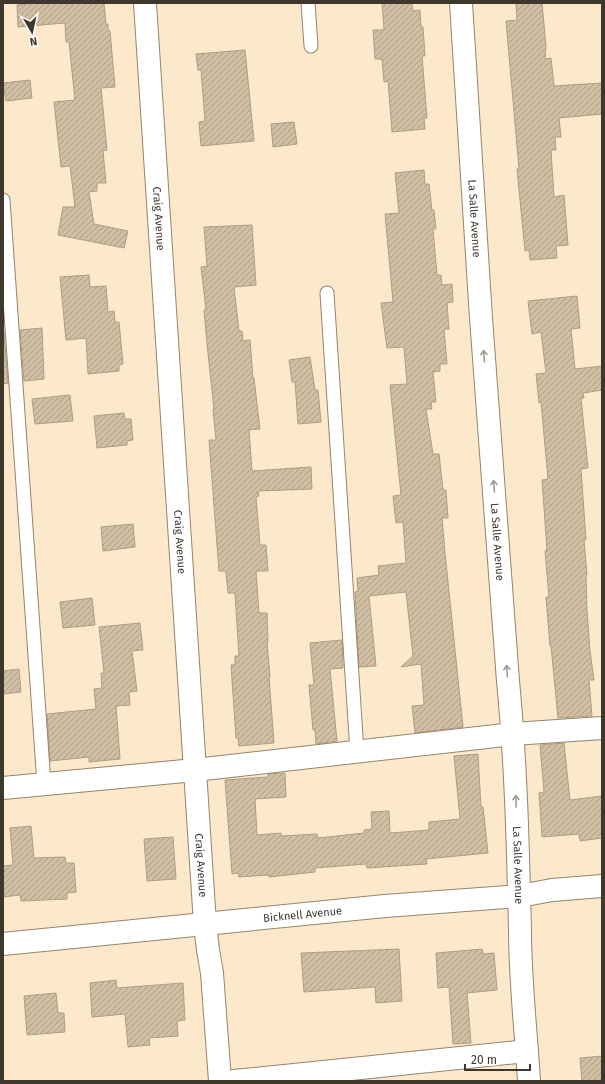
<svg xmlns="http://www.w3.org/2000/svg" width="605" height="1084" font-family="'Fira Sans',sans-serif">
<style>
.building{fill:url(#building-hatch);stroke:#af9d83}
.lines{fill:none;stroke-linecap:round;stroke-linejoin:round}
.lane-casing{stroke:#95846a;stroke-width:15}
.street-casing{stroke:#95846a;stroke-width:24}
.lane{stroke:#fff;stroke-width:13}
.street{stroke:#fff;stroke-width:22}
.oneway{stroke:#9e9b96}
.labels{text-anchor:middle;stroke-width:3.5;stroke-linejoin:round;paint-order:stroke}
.street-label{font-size:11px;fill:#3e372c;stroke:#fff}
</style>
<defs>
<pattern id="building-hatch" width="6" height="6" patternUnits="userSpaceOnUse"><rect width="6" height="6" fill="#d1bfa4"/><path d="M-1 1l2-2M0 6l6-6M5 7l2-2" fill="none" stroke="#ab9c86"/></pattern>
</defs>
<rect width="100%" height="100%" fill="#fce9cc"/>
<g class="building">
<polygon points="35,3 104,3 106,24 108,24 108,31 110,31 115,87 101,88 107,150 103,151 106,183 97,183 97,191 89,192 94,224 128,231 124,248 58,235 63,207 75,207 70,166 61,167 54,102 75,100 69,42 66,42 65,23 18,27 17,5"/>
<polygon points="382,3 412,3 413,11 420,10 421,27 423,27 425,56 422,56 427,118 424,118 425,129 392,132 388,81 384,82 382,59 375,59 373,30 384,30"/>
<polygon points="516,3 542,3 546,46 545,59 551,58 554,86 602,83 602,114 559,118 561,137 555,137 556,150 551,150 554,197 564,195 568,245 556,246 557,258 530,260 529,250 525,251 517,169 519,169 506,21 517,20"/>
<polygon points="245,50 254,141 201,146 199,122 205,121 201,70 198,70 196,54"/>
<polygon points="30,80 32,98 6,101 3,83"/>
<polygon points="294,122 297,144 273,147 271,124"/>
<polygon points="424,170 425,184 429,184 432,210 434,210 436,229 433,229 437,275 441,275 442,285 452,284 453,302 447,303 449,329 444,329 447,364 440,364 440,371 433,372 436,402 431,402 432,409 426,409 433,454 439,454 443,490 446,490 448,518 442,518 445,553 463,727 415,733 412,706 424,705 421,664 401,667 413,656 406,592 369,596 376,666 359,667 355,592 358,591 357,578 379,575 378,566 406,563 403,522 396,523 393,496 401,495 390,385 407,384 404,347 387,348 381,303 393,302 385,214 399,213 395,173"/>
<polygon points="252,225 256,285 234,287 239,331 242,331 243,341 250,340 253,378 254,378 258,413 260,429 249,430 252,471 311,467 312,489 258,491 259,496 256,497 260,545 266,545 268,571 256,571 259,613 267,613 268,642 267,642 270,677 269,677 274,743 239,746 238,738 236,738 231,665 235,665 235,656 239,656 235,593 228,593 226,573 225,571 219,571 209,440 216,440 213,409 214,409 207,344 204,310 206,310 201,267 207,266 204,227"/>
<polygon points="89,275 90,287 106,286 108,312 114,311 115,322 119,322 123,364 119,365 119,371 88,374 86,338 66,340 60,277"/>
<polygon points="577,296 580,328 571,329 575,369 602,366 602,390 583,393 584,398 581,398 588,468 581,469 586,540 584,540 587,575 586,576 587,611 590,651 594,680 589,680 592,716 558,718 551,646 550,646 546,597 549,597 545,551 547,550 542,480 548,479 541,402 539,403 536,374 546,373 541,332 532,334 528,301"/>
<polygon points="42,328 44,379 24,381 20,330"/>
<polygon points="3,331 4,331 8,383 3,384"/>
<polygon points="310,357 315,390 318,390 321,422 298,424 295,382 292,382 289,360"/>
<polygon points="70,395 73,421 35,424 32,399"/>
<polygon points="124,413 125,419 131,419 133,440 127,441 127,445 97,448 94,416"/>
<polygon points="133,524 135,547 103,551 101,527"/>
<polygon points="92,598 95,625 63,628 60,602"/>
<polygon points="140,623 143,650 132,651 137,691 129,692 130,705 116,706 120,759 89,762 89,757 50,761 47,714 96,709 94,689 102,688 101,673 104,673 99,627"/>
<polygon points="342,640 343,668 330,669 337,741 316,744 315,730 313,730 309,685 314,685 310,643"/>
<polygon points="19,669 21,692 3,694 3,671"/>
<polygon points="564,743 570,800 602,796 602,838 580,841 579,834 542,837 539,793 544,792 540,745"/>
<polygon points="478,754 481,807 483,807 488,853 426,859 427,864 367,868 366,864 315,868 315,872 269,877 269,875 239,877 238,873 232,874 225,780 268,777 268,774 285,773 286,797 255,799 257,835 281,833 281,836 317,834 318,838 364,833 364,830 372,829 371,812 389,811 390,833 429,830 429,822 460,819 454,756"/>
<polygon points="31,826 34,858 65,857 66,863 74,863 76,892 67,893 67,899 21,901 20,895 3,897 3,866 13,865 10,828"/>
<polygon points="173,837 176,879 147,881 144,839"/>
<polygon points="399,949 402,1001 376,1003 375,987 304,992 301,953"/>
<polygon points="482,949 483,954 494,953 497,990 467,993 471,1043 453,1044 449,987 438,988 436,953"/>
<polygon points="116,980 117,988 183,983 185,1020 177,1021 178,1036 149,1038 150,1045 128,1047 125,1014 92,1017 90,983"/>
<polygon points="56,993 58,1013 64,1013 65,1032 27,1035 24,996"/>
<polygon points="602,1056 602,1081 582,1081 580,1058"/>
</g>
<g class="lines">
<g class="lane-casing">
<g id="lane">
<polyline points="308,3 311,46"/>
<polyline points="3,200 44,784"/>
<polyline points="327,293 357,752"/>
</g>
</g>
<g class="street-casing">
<g id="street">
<path id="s1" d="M145,3L205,924L208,950L212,973L220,1081"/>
<path id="s2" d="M461,3L481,318L508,681C516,764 518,847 520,930C520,980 526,1031 529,1081"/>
<polyline points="3,788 195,770 513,734 602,728"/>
<path id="s3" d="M3,944L385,906L520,896L552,890L602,886"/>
<polyline points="234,1081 527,1051"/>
</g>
</g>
<use href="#lane" class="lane"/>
<use href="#street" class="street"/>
</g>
<defs><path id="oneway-shaft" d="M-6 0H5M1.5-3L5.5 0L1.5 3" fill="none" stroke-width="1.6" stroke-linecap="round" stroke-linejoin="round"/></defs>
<g class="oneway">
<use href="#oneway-shaft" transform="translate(484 356) rotate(-94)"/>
<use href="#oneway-shaft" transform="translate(494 486) rotate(-94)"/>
<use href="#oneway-shaft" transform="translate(507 671) rotate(-94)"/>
<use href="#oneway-shaft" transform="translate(516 801) rotate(-92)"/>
</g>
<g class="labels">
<g class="street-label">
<text dy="4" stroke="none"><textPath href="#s1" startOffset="216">Craig Avenue</textPath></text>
<text dy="4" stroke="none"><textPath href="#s2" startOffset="216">La Salle Avenue</textPath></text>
<text dy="4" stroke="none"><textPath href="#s1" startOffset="540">Craig Avenue</textPath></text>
<text dy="4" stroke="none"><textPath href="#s2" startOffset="540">La Salle Avenue</textPath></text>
<text dy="4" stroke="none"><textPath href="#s2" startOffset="864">La Salle Avenue</textPath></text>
<text dy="4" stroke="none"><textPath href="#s1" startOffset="864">Craig Avenue</textPath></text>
<text dy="4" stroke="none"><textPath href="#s3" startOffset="301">Bicknell Avenue</textPath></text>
</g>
</g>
<rect width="605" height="1084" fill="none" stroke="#3e372c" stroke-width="8"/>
<g transform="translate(32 32) rotate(171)" stroke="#ffffff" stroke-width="3" paint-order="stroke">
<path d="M0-3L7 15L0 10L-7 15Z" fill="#3e372c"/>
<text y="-6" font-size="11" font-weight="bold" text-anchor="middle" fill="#3e372c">N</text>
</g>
<path d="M465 1064v6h65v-6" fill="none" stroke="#3e372c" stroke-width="2"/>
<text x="471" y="1064" font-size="12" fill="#3e372c" stroke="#ffffff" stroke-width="3" paint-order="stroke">20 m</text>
</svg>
